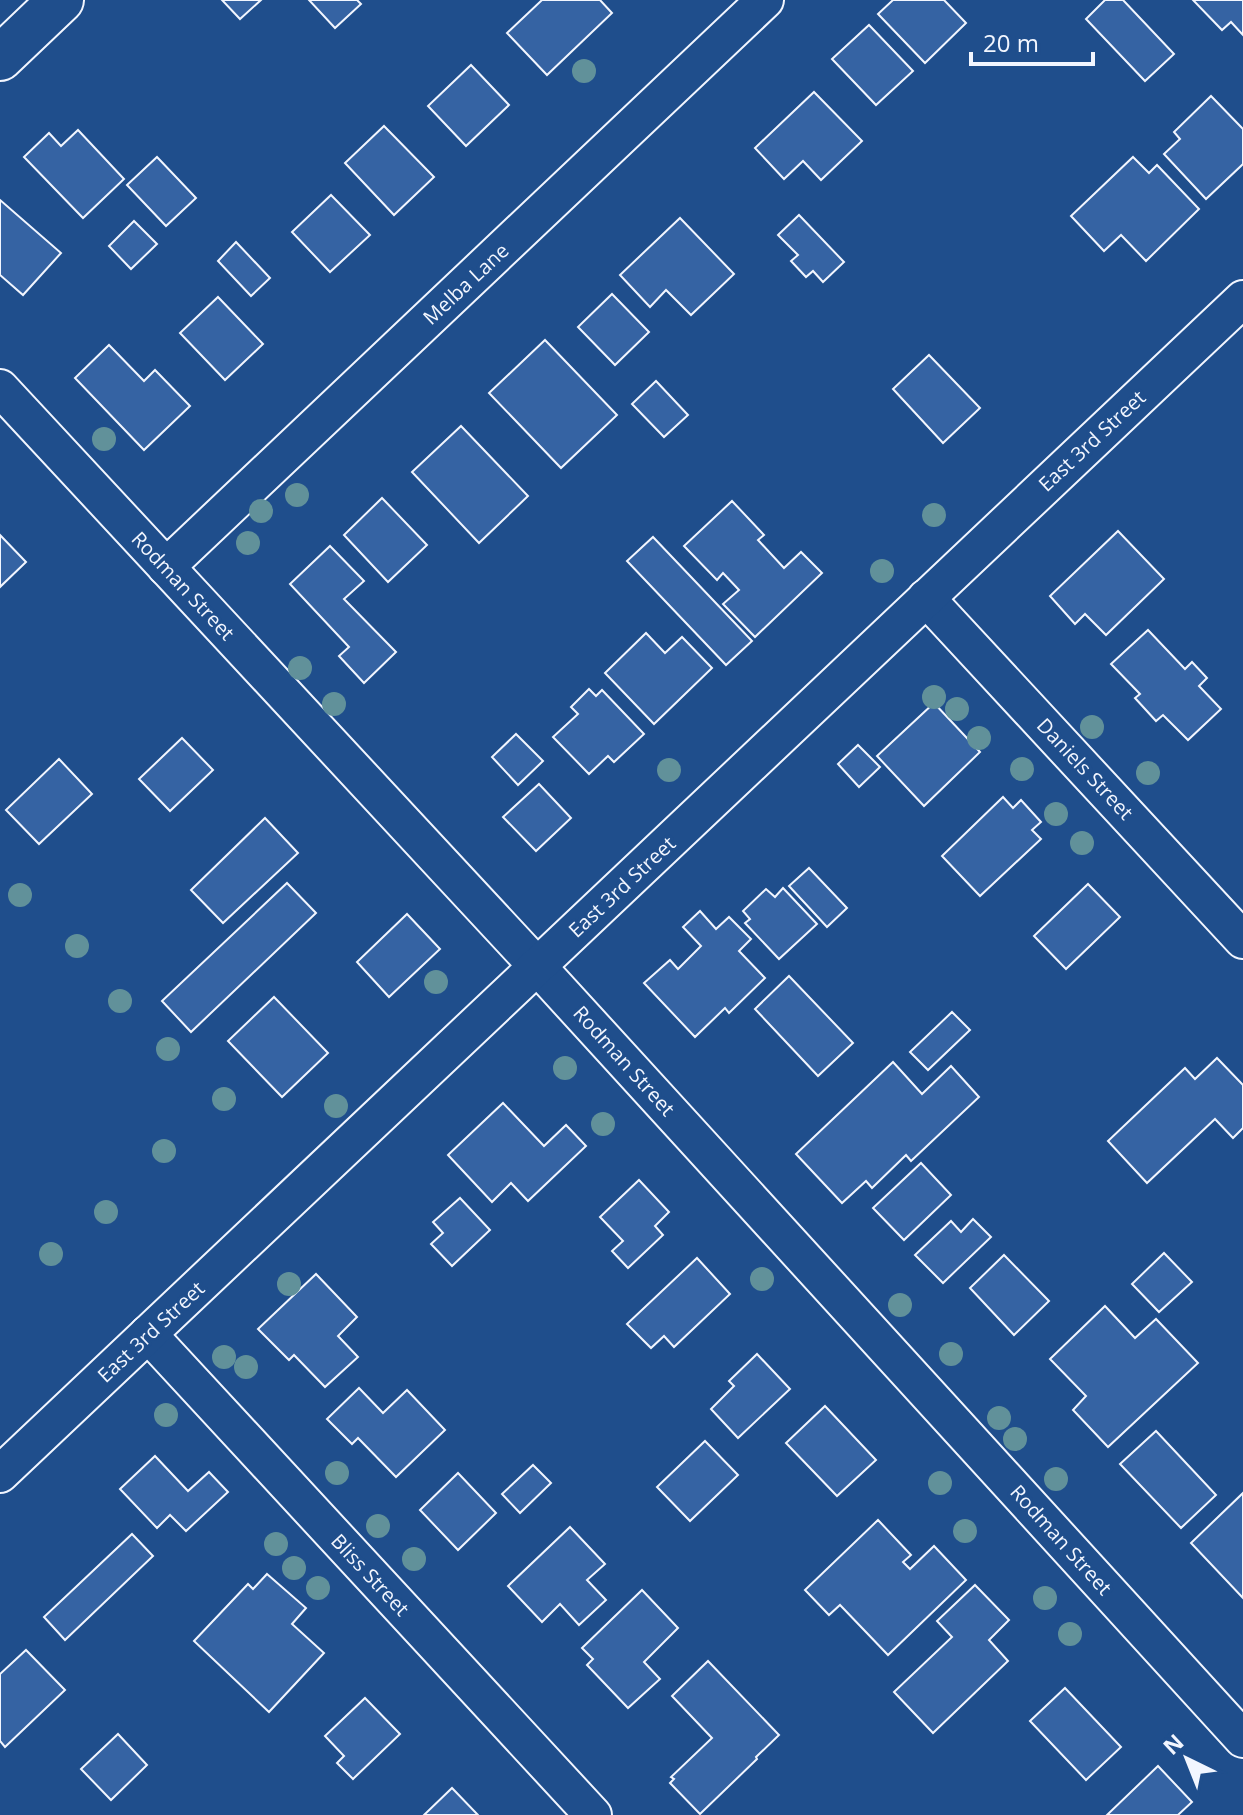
<svg xmlns="http://www.w3.org/2000/svg" width="1243" height="1815" font-family="'Open Sans',sans-serif">
<style>
.building{fill:#3563a3;stroke:#f2f6ff;stroke-width:2}
.lines{fill:none;stroke-linecap:round;stroke-linejoin:round}
.minor-casing{stroke:#f2f6ff;stroke-width:40}
.tertiary-casing{stroke:#f2f6ff;stroke-width:48}
.minor{stroke:#1f4e8c;stroke-width:36}
.tertiary{stroke:#1f4e8c;stroke-width:44}
.tree{fill:#61919a}
.labels{text-anchor:middle;stroke-width:6;stroke-linejoin:round;paint-order:stroke}
.street-label{font-size:20px;fill:#f2f6ff;stroke:#1f4e8c}
</style>
<rect width="100%" height="100%" fill="#1f4e8c"/>
<g class="building">
<polygon points="222,0 261,0 240,19"/>
<polygon points="309,0 357,0 361,4 335,28"/>
<polygon points="542,0 600,0 612,13 547,75 507,33"/>
<polygon points="893,0 944,0 966,23 925,63 878,14"/>
<polygon points="1105,0 1123,0 1174,54 1145,81 1086,19"/>
<polygon points="1193,0 1243,0 1243,35 1231,22 1222,30"/>
<polygon points="869,25 913,71 876,105 832,59"/>
<polygon points="471,65 509,105 466,146 428,106"/>
<polygon points="814,92 862,141 821,180 803,161 784,179 755,148"/>
<polygon points="1211,96 1243,129 1243,164 1206,199 1164,154 1180,139 1174,132"/>
<polygon points="384,126 434,177 394,215 345,163"/>
<polygon points="78,130 124,179 83,218 24,157 49,133 61,146"/>
<polygon points="157,157 196,198 166,226 127,185"/>
<polygon points="1133,157 1149,173 1157,165 1199,209 1146,261 1121,235 1104,251 1071,216"/>
<polygon points="331,195 370,235 330,272 292,232"/>
<polygon points="0,200 61,253 23,295 0,275"/>
<polygon points="799,215 844,262 823,282 813,271 806,277 791,261 798,255 778,235"/>
<polygon points="680,218 734,274 691,315 666,290 650,307 620,275"/>
<polygon points="134,221 157,244 131,269 109,246"/>
<polygon points="236,242 270,278 251,296 218,261"/>
<polygon points="612,294 649,332 615,365 578,327"/>
<polygon points="218,297 263,344 225,380 180,333"/>
<polygon points="545,340 617,415 561,468 489,393"/>
<polygon points="109,345 144,381 155,370 190,406 144,450 75,378"/>
<polygon points="929,355 980,408 943,443 893,389"/>
<polygon points="656,381 688,415 664,437 632,404"/>
<polygon points="461,426 528,496 479,543 412,472"/>
<polygon points="382,498 427,545 388,582 344,535"/>
<polygon points="732,501 764,535 758,540 784,568 801,552 822,573 755,637 723,604 739,590 723,573 717,580 684,546"/>
<polygon points="1118,531 1164,579 1106,635 1085,614 1075,624 1050,596"/>
<polygon points="0,535 26,562 0,587"/>
<polygon points="653,537 752,641 726,665 627,561"/>
<polygon points="330,546 364,581 344,599 396,652 364,683 339,656 349,647 290,584"/>
<polygon points="1148,630 1185,669 1192,662 1207,678 1199,686 1221,709 1188,740 1163,715 1156,721 1135,698 1140,694 1111,664"/>
<polygon points="646,633 665,653 682,637 712,668 654,724 605,673"/>
<polygon points="589,689 596,696 602,690 644,734 614,762 608,756 589,774 553,737 578,714 571,707"/>
<polygon points="934,703 980,752 924,806 877,756"/>
<polygon points="516,734 543,761 518,785 492,757"/>
<polygon points="182,738 213,770 170,811 139,779"/>
<polygon points="858,745 880,767 859,787 838,764"/>
<polygon points="59,759 92,794 39,844 6,810"/>
<polygon points="539,784 571,818 536,851 503,817"/>
<polygon points="1003,797 1013,808 1021,800 1041,822 1032,830 1041,839 980,896 942,856"/>
<polygon points="265,818 298,853 223,923 191,890"/>
<polygon points="809,868 847,908 827,927 789,886"/>
<polygon points="287,883 316,913 191,1032 162,1001"/>
<polygon points="1088,884 1120,917 1066,969 1034,936"/>
<polygon points="783,888 817,924 779,959 745,923 750,919 743,911 766,889 775,897"/>
<polygon points="700,911 716,929 729,917 751,939 739,951 765,978 729,1013 725,1008 695,1037 644,983 670,960 678,969 701,946 683,927"/>
<polygon points="407,914 440,949 389,997 357,962"/>
<polygon points="789,976 853,1043 818,1076 755,1009"/>
<polygon points="274,997 328,1053 282,1097 228,1041"/>
<polygon points="952,1012 970,1030 928,1070 910,1052"/>
<polygon points="1217,1058 1243,1085 1243,1128 1233,1138 1215,1119 1147,1183 1108,1141 1185,1068 1195,1079"/>
<polygon points="893,1062 922,1094 951,1066 979,1097 911,1161 906,1155 872,1188 866,1181 842,1203 796,1154"/>
<polygon points="503,1103 544,1146 566,1125 586,1146 528,1201 511,1183 492,1202 448,1155"/>
<polygon points="921,1163 951,1195 904,1240 873,1208"/>
<polygon points="639,1180 669,1212 655,1226 663,1235 628,1268 612,1251 623,1241 600,1217"/>
<polygon points="460,1198 490,1230 452,1266 431,1244 443,1233 433,1222"/>
<polygon points="973,1219 991,1237 943,1283 915,1255 951,1221 961,1232"/>
<polygon points="1164,1253 1192,1282 1159,1312 1132,1284"/>
<polygon points="1004,1255 1049,1301 1014,1335 970,1288"/>
<polygon points="697,1258 730,1294 674,1347 664,1336 651,1348 627,1324"/>
<polygon points="316,1274 357,1317 338,1336 358,1357 325,1387 294,1355 289,1360 258,1329"/>
<polygon points="1105,1306 1135,1338 1156,1319 1198,1363 1108,1447 1073,1410 1086,1396 1050,1359"/>
<polygon points="757,1354 790,1389 738,1438 711,1409 734,1386 729,1381"/>
<polygon points="359,1388 383,1413 407,1390 445,1430 396,1477 358,1438 352,1444 327,1419"/>
<polygon points="825,1406 876,1460 837,1496 786,1443"/>
<polygon points="1156,1431 1216,1495 1181,1528 1120,1464"/>
<polygon points="705,1441 738,1475 690,1521 657,1487"/>
<polygon points="155,1456 188,1491 209,1472 228,1492 186,1531 170,1515 157,1528 120,1489"/>
<polygon points="533,1465 551,1483 520,1513 502,1494"/>
<polygon points="458,1473 496,1513 458,1550 420,1510"/>
<polygon points="1243,1493 1243,1598 1191,1543"/>
<polygon points="878,1520 911,1555 903,1562 910,1569 934,1546 966,1580 888,1655 840,1605 829,1615 805,1590"/>
<polygon points="570,1527 605,1564 587,1580 606,1600 579,1625 560,1604 542,1622 508,1586"/>
<polygon points="132,1534 153,1556 65,1640 44,1617"/>
<polygon points="267,1574 306,1608 292,1624 324,1653 269,1712 194,1641 248,1584 253,1589"/>
<polygon points="975,1585 1009,1620 989,1640 1008,1661 933,1733 894,1692 952,1637 937,1621"/>
<polygon points="642,1590 678,1628 644,1662 660,1679 628,1708 587,1665 593,1659 582,1648"/>
<polygon points="26,1650 65,1690 5,1747 0,1741 0,1674"/>
<polygon points="708,1661 779,1735 756,1757 757,1759 700,1814 670,1783 674,1779 671,1777 712,1738 672,1696"/>
<polygon points="1065,1688 1121,1747 1086,1780 1030,1721"/>
<polygon points="365,1698 400,1734 353,1779 337,1763 344,1756 325,1736"/>
<polygon points="118,1734 147,1765 111,1800 81,1769"/>
<polygon points="1158,1766 1192,1802 1178,1815 1107,1815"/>
<polygon points="452,1788 478,1815 424,1815"/>
</g>
<g class="lines">
<g class="minor-casing">
<g id="minor">
<polyline points="0,388 537,966 1243,1739"/>
<polyline points="166,567 765,0"/>
<polyline points="926,598 1243,940"/>
<polyline points="148,1334 593,1815"/>
<polyline points="0,1474 1243,299"/>
</g>
</g>
<g class="tertiary-casing">
<polyline id="tertiary" points="0,58 61,0"/>
</g>
<use href="#minor" class="minor"/>
<use href="#tertiary" class="tertiary"/>
</g>
<g class="tree">
<circle cx="584" cy="71" r="12"/>
<circle cx="104" cy="439" r="12"/>
<circle cx="297" cy="495" r="12"/>
<circle cx="261" cy="511" r="12"/>
<circle cx="934" cy="515" r="12"/>
<circle cx="248" cy="543" r="12"/>
<circle cx="882" cy="571" r="12"/>
<circle cx="300" cy="668" r="12"/>
<circle cx="934" cy="697" r="12"/>
<circle cx="334" cy="704" r="12"/>
<circle cx="957" cy="709" r="12"/>
<circle cx="1092" cy="727" r="12"/>
<circle cx="979" cy="738" r="12"/>
<circle cx="1022" cy="769" r="12"/>
<circle cx="669" cy="770" r="12"/>
<circle cx="1148" cy="773" r="12"/>
<circle cx="1056" cy="814" r="12"/>
<circle cx="1082" cy="843" r="12"/>
<circle cx="20" cy="895" r="12"/>
<circle cx="77" cy="946" r="12"/>
<circle cx="436" cy="982" r="12"/>
<circle cx="120" cy="1001" r="12"/>
<circle cx="168" cy="1049" r="12"/>
<circle cx="565" cy="1068" r="12"/>
<circle cx="224" cy="1099" r="12"/>
<circle cx="336" cy="1106" r="12"/>
<circle cx="603" cy="1124" r="12"/>
<circle cx="164" cy="1151" r="12"/>
<circle cx="106" cy="1212" r="12"/>
<circle cx="51" cy="1254" r="12"/>
<circle cx="762" cy="1279" r="12"/>
<circle cx="289" cy="1284" r="12"/>
<circle cx="900" cy="1305" r="12"/>
<circle cx="951" cy="1354" r="12"/>
<circle cx="224" cy="1357" r="12"/>
<circle cx="246" cy="1367" r="12"/>
<circle cx="166" cy="1415" r="12"/>
<circle cx="999" cy="1418" r="12"/>
<circle cx="1015" cy="1439" r="12"/>
<circle cx="337" cy="1473" r="12"/>
<circle cx="1056" cy="1479" r="12"/>
<circle cx="940" cy="1483" r="12"/>
<circle cx="378" cy="1526" r="12"/>
<circle cx="965" cy="1531" r="12"/>
<circle cx="276" cy="1544" r="12"/>
<circle cx="414" cy="1559" r="12"/>
<circle cx="294" cy="1568" r="12"/>
<circle cx="318" cy="1588" r="12"/>
<circle cx="1045" cy="1598" r="12"/>
<circle cx="1070" cy="1634" r="12"/>
</g>
<g class="labels">
<g class="street-label">
<text transform="translate(466 284) rotate(-43)" y="7">Melba Lane</text>
<text transform="translate(1092 441) rotate(-43)" y="7">East 3rd Street</text>
<text transform="translate(183 586) rotate(47)" y="7">Rodman Street</text>
<text transform="translate(1085 769) rotate(47)" y="7">Daniels Street</text>
<text transform="translate(622 887) rotate(-43)" y="7">East 3rd Street</text>
<text transform="translate(624 1061) rotate(48)" y="7">Rodman Street</text>
<text transform="translate(151 1332) rotate(-43)" y="7">East 3rd Street</text>
<text transform="translate(1061 1540) rotate(48)" y="7">Rodman Street</text>
<text transform="translate(370 1575) rotate(47)" y="7">Bliss Street</text>
</g>
</g>
<g transform="translate(1187 1759) rotate(317)" stroke="#1f4e8c" stroke-width="6" paint-order="stroke">
<path d="M0-6L14 30L0 20L-14 30Z" fill="#f2f6ff"/>
<text y="-12" font-size="22" font-weight="bold" text-anchor="middle" fill="#f2f6ff">N</text>
</g>
<path d="M971 52v12h122v-12" fill="none" stroke="#f2f6ff" stroke-width="4"/>
<text x="983" y="52" font-size="24" fill="#f2f6ff" stroke="#1f4e8c" stroke-width="6" paint-order="stroke">20 m</text>
</svg>
